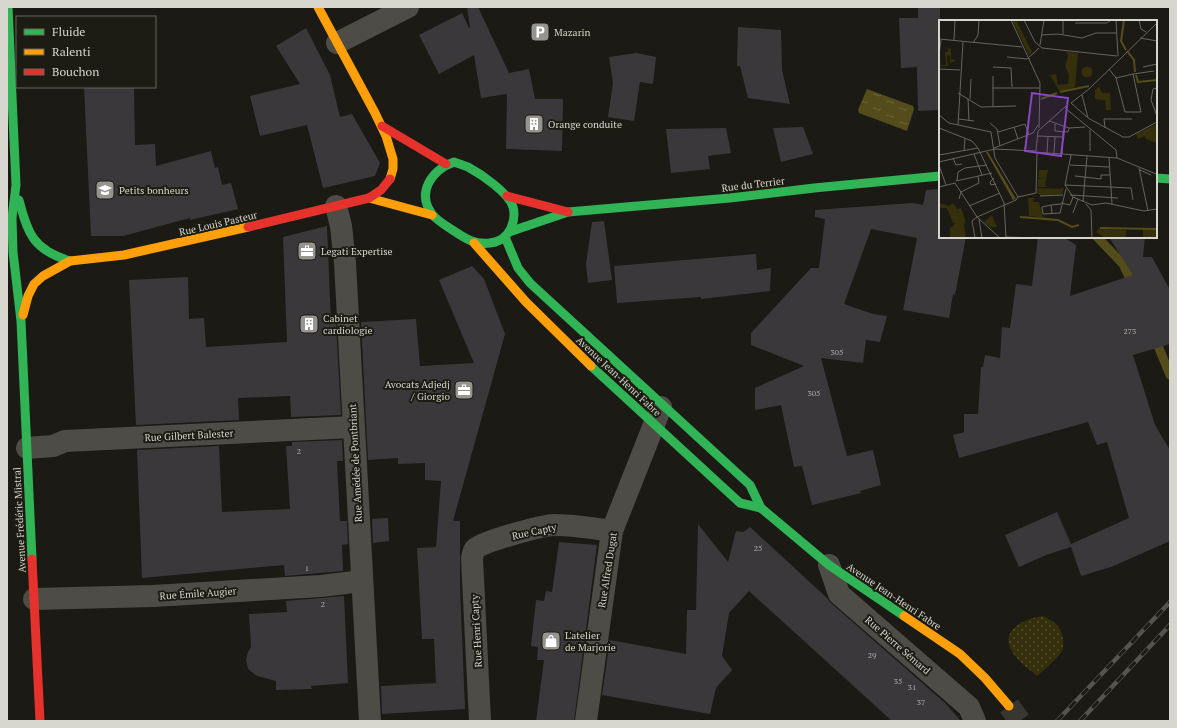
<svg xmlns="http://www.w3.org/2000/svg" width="1177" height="728" font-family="'PT Serif',serif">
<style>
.grass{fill:url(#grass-dots)}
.water{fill:url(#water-ripples)}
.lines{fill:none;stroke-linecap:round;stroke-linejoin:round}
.stream{stroke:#544d1b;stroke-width:9}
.building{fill:#3b383b}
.secondary-tunnel{stroke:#373631;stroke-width:22;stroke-dasharray:22 11;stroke-linecap:butt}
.street{stroke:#4d4c46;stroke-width:22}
.fast{stroke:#30b455;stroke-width:9}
.slow{stroke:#ff9f0a;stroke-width:9}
.jam{stroke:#e5322d;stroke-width:9}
.rail-casing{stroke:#555550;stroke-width:4.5}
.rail{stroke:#1d1c13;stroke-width:3;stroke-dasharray:9;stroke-linecap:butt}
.labels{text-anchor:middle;stroke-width:4;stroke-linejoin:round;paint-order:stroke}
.number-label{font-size:8px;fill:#afaeaa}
.poi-label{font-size:10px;fill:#d6d6cf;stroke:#1d1c13;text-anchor:start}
.street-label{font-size:10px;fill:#d6d6cf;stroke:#1d1c13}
.inset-river{fill:none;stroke:#544d1b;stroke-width:2}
.inset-road{fill:none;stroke:#66655f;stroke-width:1}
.view{fill:#8946c1;fill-opacity:0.15;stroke:#8946c1;stroke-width:2}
.inset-edge{fill:none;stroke:#d6d6cf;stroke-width:2}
</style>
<defs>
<pattern id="grass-dots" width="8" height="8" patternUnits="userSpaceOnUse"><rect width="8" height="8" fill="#35300b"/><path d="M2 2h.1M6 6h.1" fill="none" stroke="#524d2e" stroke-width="1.8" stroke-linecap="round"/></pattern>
<pattern id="water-ripples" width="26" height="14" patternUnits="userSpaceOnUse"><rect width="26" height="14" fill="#544d1b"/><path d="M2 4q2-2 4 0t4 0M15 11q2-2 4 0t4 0" fill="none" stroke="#6c663b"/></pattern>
</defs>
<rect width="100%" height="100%" fill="#1b1a15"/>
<path class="grass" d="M1043,616C1054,621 1061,626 1063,639C1063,642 1064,648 1062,651C1057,659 1044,670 1037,676C1031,670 1021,664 1016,657C996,633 1020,619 1043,616Z"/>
<polygon class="water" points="867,89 913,106 914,109 907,131 859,113 858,110"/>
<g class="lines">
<g class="stream">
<polyline points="1097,237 1123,264 1134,287"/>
<polyline points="1154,336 1170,375"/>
</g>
</g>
<g class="building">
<polygon points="467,7 478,7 509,73 529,69 535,99 563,99 562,151 506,149 507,94 481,98 474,55 439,74 419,35 462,13 469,28 470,27"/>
<polygon points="918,7 940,7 940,110 918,111 917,67 901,68 899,18 918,18"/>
<polygon points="738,27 781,30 782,70 790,104 748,98 740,66 737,66"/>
<polygon points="306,28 330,75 340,117 352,114 380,163 375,176 323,188 307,125 260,136 250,96 300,84 276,46"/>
<polygon points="636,53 656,57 653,84 640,82 634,121 608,117 613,83 609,57"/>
<polygon points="84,87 134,87 135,145 155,144 156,166 211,151 215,168 218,167 222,185 231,183 238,209 190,220 190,218 123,236 91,236"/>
<polygon points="803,127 813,154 781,162 773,128"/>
<polygon points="726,128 731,153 708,156 710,169 671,173 666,129"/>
<polygon points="940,189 940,237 966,237 955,295 953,294 949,318 903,310 917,238 871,229 844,304 873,314 887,316 880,342 866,340 863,363 821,358 847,456 873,450 881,485 860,491 861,493 812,505 802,466 794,467 781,405 755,410 755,388 804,366 751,345 751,333 811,268 819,268 825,219 815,217 815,210 912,203 923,205 926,190"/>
<polygon points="604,221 612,280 588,283 586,264 592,222"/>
<polygon points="327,226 331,323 336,323 341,415 291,417 290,396 238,398 239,420 136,425 129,280 188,277 189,319 204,318 206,347 287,342 283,237"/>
<polygon points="1038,237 1063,237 1076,245 1070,296 1133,275 1109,237 1145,237 1143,257 1152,257 1170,290 1170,344 1133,355 1155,425 1170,450 1170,541 1111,567 1081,576 1071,547 1046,555 1019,567 1005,535 1057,512 1071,544 1129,518 1107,442 1097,445 1088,422 959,458 953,435 964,432 964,414 978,414 981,367 983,367 985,355 1000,358 1002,327 1010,328 1016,284 1032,286"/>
<polygon points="756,254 757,270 771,268 770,291 701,299 701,297 617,303 614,266"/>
<polygon points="472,266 484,279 505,334 453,521 460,521 460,587 465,709 382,714 381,686 436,683 434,639 422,639 417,548 436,547 441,481 425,480 425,463 398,464 398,458 368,460 361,322 416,319 420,366 474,363 439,280"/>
<polygon points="342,440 343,461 337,461 340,521 347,521 348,544 342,545 343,571 285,576 284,565 142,578 137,450 219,446 222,512 290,509 286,446 292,446 292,442"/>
<polygon points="388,518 389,541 373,543 372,519"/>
<polygon points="698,524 728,562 736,531 743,532 750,527 827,598 831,603 945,703 961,721 892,721 749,591 729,613 722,656 732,670 716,688 710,714 602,695 610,640 686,654 687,610 696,610"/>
<polygon points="559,542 597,545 574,721 536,721 544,660 537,660 538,647 531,646 536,600 544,601 546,591 552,592"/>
<polygon points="344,596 348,683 311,686 312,689 276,690 276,681 257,676 248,669 246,660 248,652 251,647 249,614 287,612 286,601"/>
</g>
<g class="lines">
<polyline class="secondary-tunnel" points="1009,706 1020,721"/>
<g class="street">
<polyline points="337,43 408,7"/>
<polyline points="336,206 341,226 345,263 370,721"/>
<polyline points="27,448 53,446 65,441 353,427"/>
<polyline points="829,565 839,594 969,707 975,721"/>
<polyline points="34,599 153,596 321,586 362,581"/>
<path d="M480,721L472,558C473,555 473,551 475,549C480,542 544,525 554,525C574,525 593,528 612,531"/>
<polyline points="586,721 612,531 661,407"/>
</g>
<g class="fast">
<polyline points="8,7 16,185 12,218 13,252 21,321 32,559"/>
<path d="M454,162C459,164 464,165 468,167C481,174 509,193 513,207C515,214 514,221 511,228C507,237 499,242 490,243C475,245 466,239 454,231C447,226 437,221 432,214C416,192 432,170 454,162Z"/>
<polyline points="1156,178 1170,179"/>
<path d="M19,200C28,235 34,250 70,261"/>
<polyline points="509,232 568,212 730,198 814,188 940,176"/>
<polyline points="505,237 518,268 530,283 750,485 761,508 829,565 904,616"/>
<polyline points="591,366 740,503 761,508"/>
</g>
<g class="slow">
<polyline points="318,7 375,113 386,136 393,159 393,169 390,179"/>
<polyline points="369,198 432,215"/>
<polyline points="474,243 526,302 591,366"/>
<polyline points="23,315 28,296 34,284 43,276 70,261 124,255 248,227"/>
<polyline points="904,616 960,654 985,678 1009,706"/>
</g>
<g class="jam">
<polyline points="382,126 446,164"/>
<polyline points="507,196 568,212"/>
<polyline points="248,227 369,198 381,190 390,179"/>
<polyline points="32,559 40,721"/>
</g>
<g class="rail-casing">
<g id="rail">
<polyline points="1057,721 1170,602"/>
<polyline points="1080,721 1170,625"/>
</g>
</g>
<use href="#rail" class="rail"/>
</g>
<defs>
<g id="parking-square" transform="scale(1)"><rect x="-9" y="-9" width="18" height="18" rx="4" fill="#95948e" stroke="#1d1c13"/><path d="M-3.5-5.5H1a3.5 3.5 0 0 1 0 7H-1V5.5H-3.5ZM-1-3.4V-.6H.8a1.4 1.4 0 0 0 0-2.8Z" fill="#fff"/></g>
<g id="building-square" transform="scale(1)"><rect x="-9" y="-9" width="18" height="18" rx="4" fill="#95948e" stroke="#1d1c13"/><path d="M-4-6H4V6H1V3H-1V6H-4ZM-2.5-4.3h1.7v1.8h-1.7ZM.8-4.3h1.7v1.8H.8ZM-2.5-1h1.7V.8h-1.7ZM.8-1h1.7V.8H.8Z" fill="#fff"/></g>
<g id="school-square" transform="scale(1)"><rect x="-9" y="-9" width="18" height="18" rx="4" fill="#95948e" stroke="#1d1c13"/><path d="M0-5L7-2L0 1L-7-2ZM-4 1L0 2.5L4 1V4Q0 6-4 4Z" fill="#fff"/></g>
<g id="office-square" transform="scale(1)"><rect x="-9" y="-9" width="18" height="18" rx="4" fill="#95948e" stroke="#1d1c13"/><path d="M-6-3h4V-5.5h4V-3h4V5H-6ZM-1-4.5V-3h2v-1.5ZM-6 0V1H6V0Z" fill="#fff"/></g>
<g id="shop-square" transform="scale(1)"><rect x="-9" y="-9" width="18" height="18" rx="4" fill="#95948e" stroke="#1d1c13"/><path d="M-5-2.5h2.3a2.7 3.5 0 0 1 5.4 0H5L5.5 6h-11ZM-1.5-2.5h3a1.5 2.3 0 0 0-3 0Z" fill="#fff"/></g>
</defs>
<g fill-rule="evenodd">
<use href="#parking-square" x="540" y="32"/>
<use href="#building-square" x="534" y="124"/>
<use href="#school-square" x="105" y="190"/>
<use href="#office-square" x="307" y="251"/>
<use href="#building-square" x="309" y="324"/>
<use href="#office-square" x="464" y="390"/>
<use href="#shop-square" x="551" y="641"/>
</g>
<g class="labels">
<g class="number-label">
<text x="1130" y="334">273</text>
<text x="837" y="355">305</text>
<text x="814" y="396">305</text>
<text x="299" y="454">2</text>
<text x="758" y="551">25</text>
<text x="307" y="571">1</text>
<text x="323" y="607">2</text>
<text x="872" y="658">29</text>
<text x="898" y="684">35</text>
<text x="912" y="690">31</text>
<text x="921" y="705">37</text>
</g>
<g class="poi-label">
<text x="554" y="36">Mazarin</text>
<text x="548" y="128">Orange conduite</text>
<text x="119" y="194">Petits bonheurs</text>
<text x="321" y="255">Legati Expertise</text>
<text x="323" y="322">Cabinet<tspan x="323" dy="12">cardiologie</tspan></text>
<text x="450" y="388" text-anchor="end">Avocats Adjedj<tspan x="450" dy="12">/ Giorgio</tspan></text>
<text x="565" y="639">L'atelier<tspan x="565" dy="12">de Marjorie</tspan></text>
</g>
<g class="street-label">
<text transform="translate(753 184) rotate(-7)" y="4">Rue du Terrier</text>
<text transform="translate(218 223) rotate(-13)" y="4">Rue Louis Pasteur</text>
<text transform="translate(619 376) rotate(43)" y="4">Avenue Jean-Henri Fabre</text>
<text transform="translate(189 435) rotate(-3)" y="4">Rue Gilbert Balester</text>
<text transform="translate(355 463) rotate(-93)" y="4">Rue Amédée de Pontbriant</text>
<text transform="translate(19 520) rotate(-93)" y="4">Avenue Frédéric Mistral</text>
<text transform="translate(534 531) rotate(-12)" y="4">Rue Capty</text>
<text transform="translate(607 570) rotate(-81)" y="4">Rue Alfred Dugat</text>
<text transform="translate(198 593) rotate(-4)" y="4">Rue Émile Augier</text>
<text transform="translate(894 596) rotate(34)" y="4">Avenue Jean-Henri Fabre</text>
<text transform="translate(476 631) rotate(-93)" y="4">Rue Henri Capty</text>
<text transform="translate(898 645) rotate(41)" y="4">Rue Pierre Sémard</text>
</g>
</g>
<g transform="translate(939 20)">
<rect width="218" height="218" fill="#1b1a15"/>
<path d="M73,0H77L93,32L90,35ZM9,28L12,29V40L15,39L17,41L11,43V48V35L8,36L9,46H1L2,38V45H7L6,32H9ZM127,32L139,33L136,67L121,72L111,55L117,54L119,65L129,64L130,55L126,46L129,36ZM142.5 52a5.5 5.5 0 1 1 11 0a5.5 5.5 0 1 1-11 0ZM159,64L163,73H171L172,90H167L166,80L156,79V70L160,67ZM218,104V123L207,119L206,116L199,119L197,114ZM100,150H109L106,165L108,167H99V159H105L99,158ZM99,168L120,169L125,168L123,174L102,176L98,173ZM89,178H95L94,182H100L104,197L119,200L90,196ZM160,209L187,210V218H166L157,212ZM204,209L218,210V218H204Z" fill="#35300b"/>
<path d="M0,183L10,186L14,183L18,189L22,188L27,203L25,204L27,218L11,217V208L17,203H14L8,188H0Z" fill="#35300b"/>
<path d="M53,195L58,207H51L45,202Z" fill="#35300b"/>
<path d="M47,132H49L77,179L74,180Z" fill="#544d1b"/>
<path class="inset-river" d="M185,0L182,21L187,30M188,31L195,40L196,52M197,55L199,62L218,60M121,72L150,66M102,79L118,73M81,197L119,200L133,207L140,205M161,208L218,209"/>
<path class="inset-road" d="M72,0L101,63L100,108M85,0L96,22L103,28L178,36M177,0L179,36M200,0L202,9L207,12M136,3H168L172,0M124,14V0M103,15L119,14L143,18L157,13H177M201,18L218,21M0,19L83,27M15,21L16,0M34,23L39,15L40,0M101,25L105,0M0,35L2,20M68,37L88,39L100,28M54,47L72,48L73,67M204,47L218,44M0,49L21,50M170,49L177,58L186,92H202L194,54L177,58M194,54L215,51M54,56V87M53,68H101M218,68L214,69L212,80L218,96M19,73L42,87L77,86M143,75L149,98L184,117H190L218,102M29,79L30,101M31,79L32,59M132,83L148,97M132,83L150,69L218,3M126,88L177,130L178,138M0,95L10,103L52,112L56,138L79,177L77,180L38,197M20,99L35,101M110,101L130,108L146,107M51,103L58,109L61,126M116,104V111L129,112L130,108M19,105L24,22M75,107L79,119M0,108L33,121L39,128L65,183L67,218M166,108L165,99H193M151,110V131M59,112L86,104L90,115M99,116L124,117M55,128L94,113L99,105M25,131L26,118M95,132L178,138L217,154M108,133L109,116M115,133L116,117M35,134L43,155M123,134L124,112M0,135L39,128M132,135L126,165L134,177L153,185L167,183L205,191L218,189M170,137L173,184M14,138L17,145L23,144M0,142L56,129L97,131L99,111L127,86M0,145L7,165M131,145L170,147M200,148L209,191M201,150L212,155M136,156L162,159V155H171M55,158L51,162L52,165L57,164M17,161L53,153M18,161L19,152L26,148L48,145M126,165L192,168L194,180M0,167L16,163L38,197L61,218M131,175L179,178M101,176L124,175M79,177L97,173L98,132M20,179L22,172L40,163L39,156M144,182L148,136M122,183L131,185L134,177M147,184L152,190L153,218M112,185L103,187L104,194L121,193L127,169M30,186L61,173M113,193L112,185L122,184M134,193L139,179M40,199L43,218M67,217L100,218M36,218L33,201L38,197"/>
<path class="view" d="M93,73L129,78L122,136L86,131Z"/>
<rect width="218" height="218" class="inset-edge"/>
</g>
<rect width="1177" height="728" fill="none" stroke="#d6d6cf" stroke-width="16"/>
<rect x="16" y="16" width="140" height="72" fill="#1d1c13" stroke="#67665e"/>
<rect x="24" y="29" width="20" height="6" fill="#30b455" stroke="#67665e"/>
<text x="52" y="36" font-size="12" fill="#d6d6cf">Fluide</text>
<rect x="24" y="49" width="20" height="6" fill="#ff9f0a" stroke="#67665e"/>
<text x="52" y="56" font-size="12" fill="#d6d6cf">Ralenti</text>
<rect x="24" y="69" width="20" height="6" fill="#e5322d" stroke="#67665e"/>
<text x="52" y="76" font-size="12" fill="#d6d6cf">Bouchon</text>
</svg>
